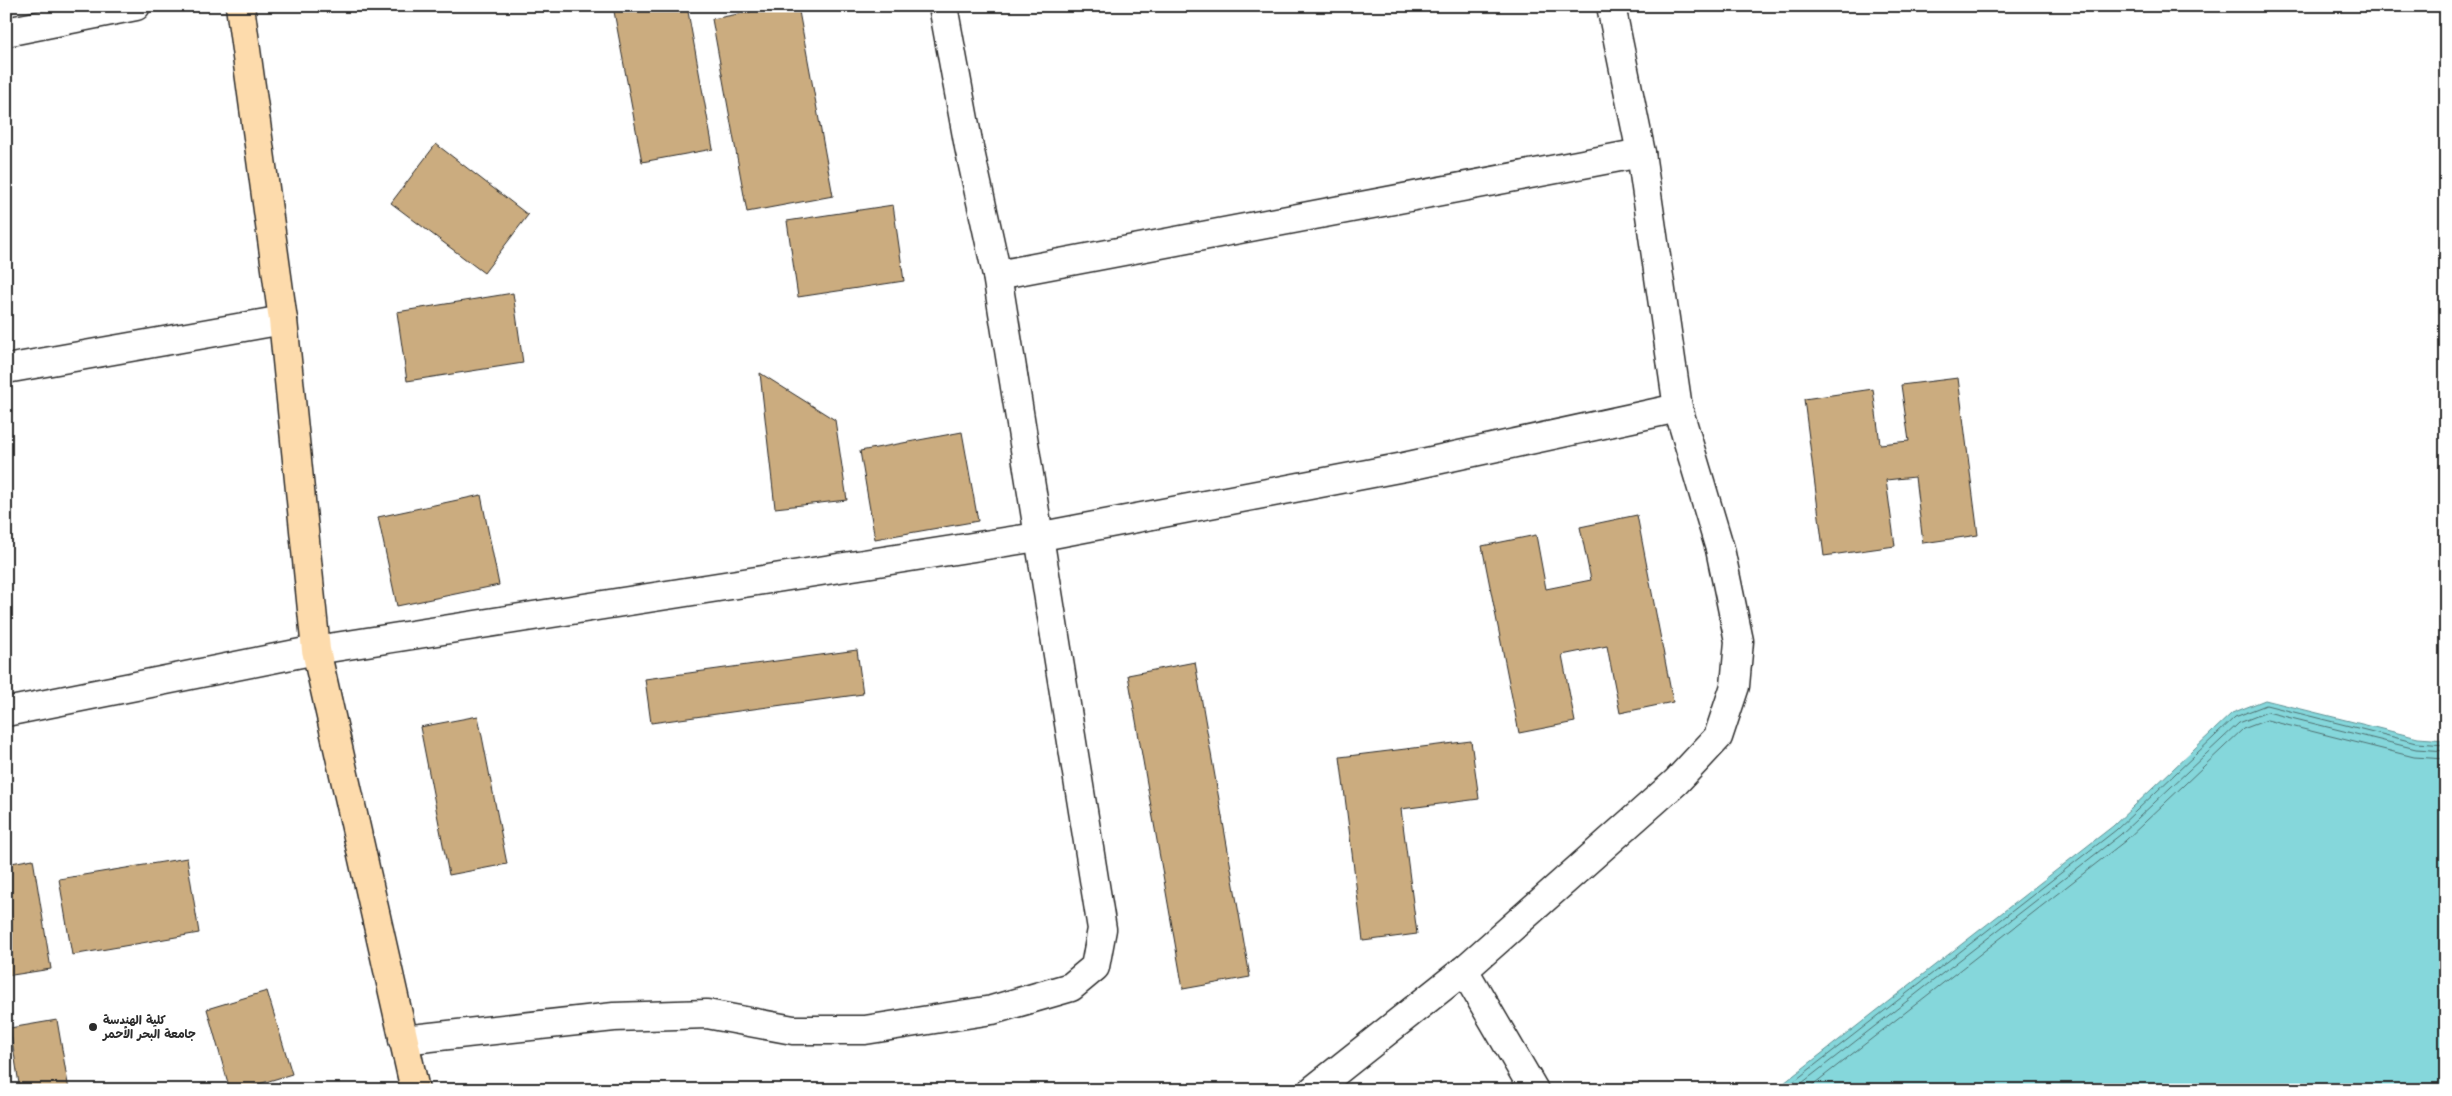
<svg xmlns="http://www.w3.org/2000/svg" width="2452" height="1096" font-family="'Shantell Sans','Playpen Sans Arabic',sans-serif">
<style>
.water{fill:#85d7db;stroke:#619295}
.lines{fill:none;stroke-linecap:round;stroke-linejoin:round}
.shore{stroke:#4f7071;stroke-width:1}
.building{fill:#cbac7f;stroke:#2b2b2b}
.minor-casing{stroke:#2b2b2b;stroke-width:31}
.major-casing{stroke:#2b2b2b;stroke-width:31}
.minor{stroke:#fff;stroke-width:28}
.major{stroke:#fddbac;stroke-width:28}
.poi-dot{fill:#2b2b2b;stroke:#fff;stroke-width:2}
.labels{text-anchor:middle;stroke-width:5;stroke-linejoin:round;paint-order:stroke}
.poi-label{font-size:12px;font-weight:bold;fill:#2b2b2b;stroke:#fff;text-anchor:start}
</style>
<rect width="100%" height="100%" fill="#fff"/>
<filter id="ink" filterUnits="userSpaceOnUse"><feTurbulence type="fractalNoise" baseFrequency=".02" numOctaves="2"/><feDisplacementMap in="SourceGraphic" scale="10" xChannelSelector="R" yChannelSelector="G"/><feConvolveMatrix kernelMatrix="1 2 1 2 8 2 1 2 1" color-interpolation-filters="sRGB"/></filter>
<g filter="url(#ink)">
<polygon class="water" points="2265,700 2418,738 2446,740 2446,1090 1775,1090 2113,826 2232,713"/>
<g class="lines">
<g class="shore">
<polyline points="1783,1090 2116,830 2235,717 2266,705 2417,743 2446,745"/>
<polyline points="1793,1090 2120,835 2239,723 2267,712 2416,749 2446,751"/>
<polyline points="1806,1090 2125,841 2243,729 2267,720 2414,757 2446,759"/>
</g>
</g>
<g class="building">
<polygon points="613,6 687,6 713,149 642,162"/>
<polygon points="781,6 798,6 833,196 747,212 712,19"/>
<polygon points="436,144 528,215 484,273 391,203"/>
<polygon points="893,205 904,281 798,297 787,221"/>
<polygon points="513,293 523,363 407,381 397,312"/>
<polygon points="760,373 835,420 847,500 775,508"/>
<polygon points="1958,378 1978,535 1923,543 1915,477 1886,480 1895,546 1824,556 1804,399 1873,389 1880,444 1909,441 1901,385"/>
<polygon points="962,432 978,521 875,539 860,451"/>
<polygon points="481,495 499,585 397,606 378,517"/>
<polygon points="1637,515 1673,702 1620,713 1607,646 1562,655 1575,722 1519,733 1482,546 1536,535 1546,589 1591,580 1580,527"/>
<polygon points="857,650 863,694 651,723 645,679"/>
<polygon points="1195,662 1250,977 1183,989 1128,675"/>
<polygon points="478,716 507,864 449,875 420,727"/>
<polygon points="1471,741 1479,799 1401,809 1417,934 1363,941 1340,757"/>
<polygon points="187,858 199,933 72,955 59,879"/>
<polygon points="33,859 51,969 6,976 6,864"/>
<polygon points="267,991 292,1074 239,1090 230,1090 207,1009"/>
<polygon points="57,1020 69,1090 20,1090 10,1028"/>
</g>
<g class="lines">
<g class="minor-casing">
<g id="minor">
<polyline points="6,32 136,6"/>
<polyline points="997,275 1641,153"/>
<polyline points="6,369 283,320"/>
<polyline points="6,712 316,650 1037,537 1404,467 1678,408"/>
<polyline points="1464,970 1534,1090"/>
<polyline points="403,1040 614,1017 707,1014 793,1030 865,1030 992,1010 1071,987 1095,967 1102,929 997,275 969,147 943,6"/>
<polyline points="1313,1090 1464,970 1676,782 1718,737 1735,686 1739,641 1720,549 1678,408 1641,153 1611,6"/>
</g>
</g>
<g class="major-casing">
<polyline id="major" points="240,6 283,320 316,650 415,1090"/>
</g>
<use href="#minor" class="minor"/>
<use href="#major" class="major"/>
</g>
</g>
<circle class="poi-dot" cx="93" cy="1027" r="5"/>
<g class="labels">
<g class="poi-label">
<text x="103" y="1024">كلية الهندسة<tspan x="103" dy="14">جامعة البحر الأحمر</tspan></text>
</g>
</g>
<rect width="2452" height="1096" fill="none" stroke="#fff" stroke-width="25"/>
<rect x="12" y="12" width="2427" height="1071" fill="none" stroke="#2b2b2b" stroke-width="2" filter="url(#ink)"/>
</svg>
